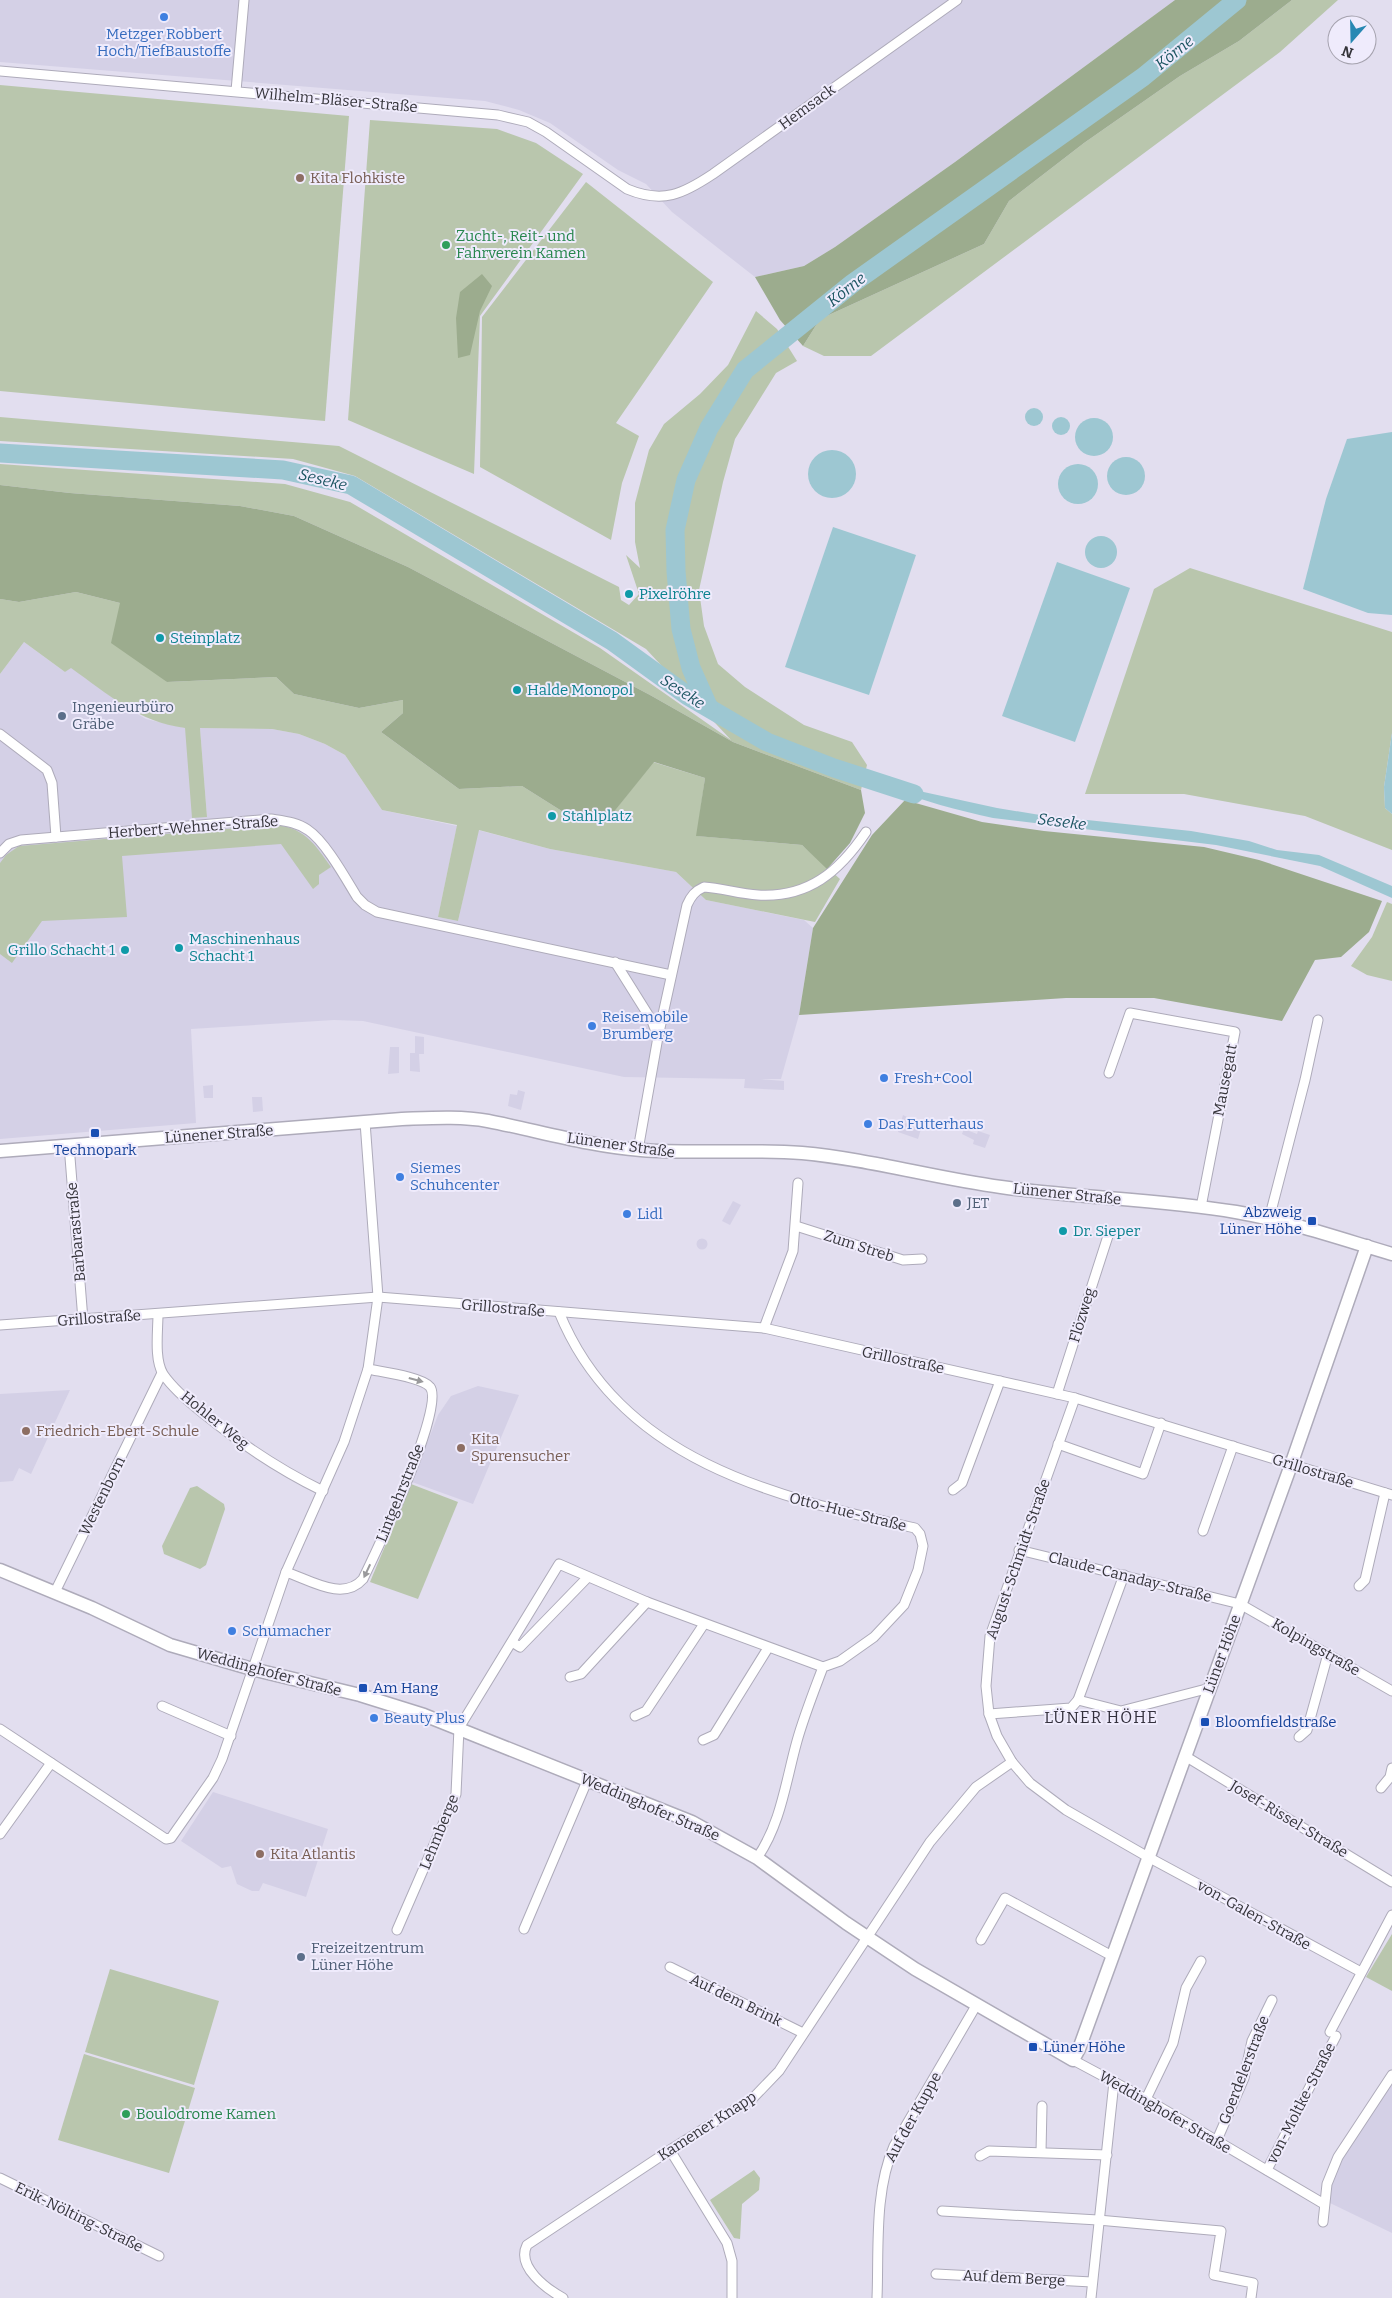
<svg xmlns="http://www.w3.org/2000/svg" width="1392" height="2298" font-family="Bitter,serif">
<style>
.built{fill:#d4d0e6}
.green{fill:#b9c6ad}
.forest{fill:#9cac8e}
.water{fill:#9dc7d2}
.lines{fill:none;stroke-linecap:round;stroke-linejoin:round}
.river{stroke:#9dc7d2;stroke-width:19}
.street-casing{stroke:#aeabba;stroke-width:11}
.secondary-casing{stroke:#aeabba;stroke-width:15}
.street{stroke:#fff;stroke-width:9}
.secondary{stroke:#fff;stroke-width:12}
.oneway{fill:#9a9a9c}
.shop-dot{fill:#3f7fe0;stroke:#efebfc;stroke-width:2}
.education-dot{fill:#8d6e63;stroke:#efebfc;stroke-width:2}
.leisure-dot{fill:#2e9e5b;stroke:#efebfc;stroke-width:2}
.culture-dot{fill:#0f9aa8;stroke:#efebfc;stroke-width:2}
.service-dot{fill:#5c6f8a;stroke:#efebfc;stroke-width:2}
.transit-dot{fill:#1a4fb4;stroke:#efebfc;stroke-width:2}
.labels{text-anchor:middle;stroke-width:4;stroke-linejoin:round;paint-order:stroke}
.shop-label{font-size:15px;fill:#366cbe;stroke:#efebfc;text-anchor:start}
.street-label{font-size:15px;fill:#35343a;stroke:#efebfc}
.education-label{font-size:15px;fill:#785e54;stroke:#efebfc;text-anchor:start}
.leisure-label{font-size:15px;fill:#27864d;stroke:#efebfc;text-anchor:start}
.culture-label{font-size:15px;fill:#0d838f;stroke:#efebfc;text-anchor:start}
.service-label{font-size:15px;fill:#4e5e75;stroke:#efebfc;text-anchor:start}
.transit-label{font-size:15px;fill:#164399;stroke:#efebfc;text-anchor:start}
.water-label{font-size:16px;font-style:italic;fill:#1c5562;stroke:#efebfc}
.neighbourhood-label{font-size:16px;letter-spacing:1px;fill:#33303d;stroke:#efebfc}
</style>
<rect width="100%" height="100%" fill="#e2deef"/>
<g class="built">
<polygon points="0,0 1175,0 955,162 835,247 804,266 755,277 672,212 646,184 618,170 550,123 519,110 485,101 0,62"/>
<polygon points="24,642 65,672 71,667 127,708 146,719 185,728 207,817 200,728 272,729 299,734 325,744 345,755 382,810 457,826 438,917 458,921 478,830 550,849 676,872 706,900 804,920 813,928 799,1015 781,1079 760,1079 784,1081 784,1090 744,1088 745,1079 624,1077 363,1021 334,1020 191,1029 196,1123 0,1139 0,674"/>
<polygon points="415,1036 424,1037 424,1054 419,1054 420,1072 410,1071 410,1053 415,1053"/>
<polygon points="390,1047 399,1047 399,1073 388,1074"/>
<polygon points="213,1085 213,1098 204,1098 203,1086"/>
<polygon points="518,1090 525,1092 521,1110 508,1106 510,1094 517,1095"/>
<polygon points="252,1097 262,1097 263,1111 253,1112"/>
<polygon points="903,1115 907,1117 905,1123 910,1124 909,1126 921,1129 918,1139 898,1132"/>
<polygon points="964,1129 977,1134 978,1131 990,1135 985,1148 973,1144 974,1140 962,1134"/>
<polygon points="733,1201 741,1205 730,1225 722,1221"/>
<circle cx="702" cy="1244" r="5.5"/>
<polygon points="478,1386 519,1395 473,1504 412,1482 438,1415 451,1396"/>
<polygon points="70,1390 31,1474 19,1468 13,1481 0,1482 0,1394"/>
<polygon points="213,1792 328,1829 306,1897 263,1883 259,1891 252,1891 237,1884 231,1866 222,1868 181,1841"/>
<polygon points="1392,2081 1392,2233 1330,2203 1331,2179 1338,2161"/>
</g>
<g class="green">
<polygon points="1292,0 1338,0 1280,52 871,356 824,356 803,346 820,319 984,244 1009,201 1084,143 1180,76 1239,41"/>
<polygon points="0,85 349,116 325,421 0,391"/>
<polygon points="370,120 497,129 536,143 583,174 480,316 474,474 348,420"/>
<polygon points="586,182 713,282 616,423 639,436 622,483 611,540 480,467 482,317"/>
<polygon points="756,311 777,329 797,361 776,373 735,439 723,482 699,590 704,626 718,664 745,687 804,725 852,742 867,765 861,790 733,742 650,695 408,567 294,516 240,506 70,493 0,485 0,464 285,484 350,502 600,648 731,740 646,649 355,476 293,459 0,441 0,417 339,446 619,587 621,600 629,605 639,594 626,555 640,568 635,542 635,503 649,450 664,424 700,394 728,365"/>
<polygon points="1190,568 1392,632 1392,733 1384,787 1385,808 1392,814 1392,850 1305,816 1184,794 1085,794 1154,589"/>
<path d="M76,592L120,603L167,682L276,677L294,694L359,708L403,700V713L381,732L459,789L522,786L576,820L605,823L653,762L705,778L697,836L802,845L840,879L815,922L706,900L676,872L550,849L479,830L458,921L438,917L457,825L382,810L345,755L325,744L299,734L272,729L200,728L207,817L192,818L185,728C138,722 108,694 71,668L65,672L24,642L0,674V599L19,602Z"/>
<path d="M273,825C303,826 315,844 331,867L319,875V884L313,889L281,844L122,856L127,917L42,921L12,963L0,954V863L6,855L19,846Z"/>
<polygon points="1387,902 1392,904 1392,981 1367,975 1351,966 1372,937"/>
<polygon points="411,1484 458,1502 418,1599 370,1582"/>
<polygon points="197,1486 224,1504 225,1509 206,1565 200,1569 164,1554 162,1546 190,1488"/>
<polygon points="1392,1934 1392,1991 1366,1977"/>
<polygon points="110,1969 219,2001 194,2085 85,2052"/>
<polygon points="84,2054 195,2088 169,2173 58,2140"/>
<polygon points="754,2170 760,2178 759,2190 742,2204 740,2239 734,2238 710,2200"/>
</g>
<g class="forest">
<polygon points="1175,0 1292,0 1239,41 1180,76 1084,143 1009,201 984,244 820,319 803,346 780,320 755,277 804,266 835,247 955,162"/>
<polygon points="482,274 492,286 480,311 470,355 458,358 456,318 460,292"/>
<polygon points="0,485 70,493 240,506 294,516 408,567 650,695 733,742 861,790 865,813 850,843 827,869 802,845 696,836 705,778 654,762 605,823 576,820 522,786 459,789 381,732 403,713 403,700 359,708 294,694 276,677 167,682 111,643 120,603 76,592 19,602 0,599"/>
<polygon points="905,800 982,822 1044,831 1204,847 1259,860 1382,901 1369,932 1341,957 1315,960 1282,1021 1154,998 1066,998 799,1015 813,928 872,835"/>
</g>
<g class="water">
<circle cx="1034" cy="417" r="9"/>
<circle cx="1061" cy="426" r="9"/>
<circle cx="1094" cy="437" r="19"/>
<polygon points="1392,432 1392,615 1368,613 1303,589 1326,499 1347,439"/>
<circle cx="832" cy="474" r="24"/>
<circle cx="1126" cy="476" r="19"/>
<circle cx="1078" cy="484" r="20"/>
<polygon points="833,527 916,555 869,695 785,667"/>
<circle cx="1101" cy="552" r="16"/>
<polygon points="1057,562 1130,588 1075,742 1002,716"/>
<polygon points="1392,733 1392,814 1385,808 1384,787"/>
<path d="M891,779L919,791L997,808L1040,815L1191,831L1249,841L1277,850L1319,855L1392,886V898L1320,866L1216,845L993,818C957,810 923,801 889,788Z"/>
</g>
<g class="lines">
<g class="river">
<polyline points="0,453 283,470 351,485 612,641 688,696 767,742 834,768 914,794"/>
<polyline points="708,706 691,668 681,629 676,571 675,530 686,480 709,428 745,370 853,283 1143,77 1237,0"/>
</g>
<g class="street-casing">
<g id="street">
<path d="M0,71L498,115L528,122L546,132L627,189C663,204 683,194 713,174L957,0"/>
<polyline points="236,91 244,0"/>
<polyline points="0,734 47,770 52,783 56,837"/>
<path d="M0,853L9,844L21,840L271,819C284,821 297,822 308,830C325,841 346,879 357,897L365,905L377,912L671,975"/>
<polyline points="615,962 652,1021 658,1037"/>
<polyline points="1109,1073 1130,1013 1235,1032 1201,1207"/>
<polyline points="69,1145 83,1320"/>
<path d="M638,1150L658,1037L687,905C691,896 695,891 704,887C722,888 739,894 758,895C808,898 839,872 866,832"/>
<polyline points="1269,1219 1305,1080 1318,1020"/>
<polyline points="796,1226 903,1260 922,1259"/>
<path d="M559,1312C619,1460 774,1497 915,1528L920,1534L923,1546L918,1570L904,1605L874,1637L840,1661L823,1667C814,1691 804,1716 797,1741C786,1780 781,1824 757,1858"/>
<path d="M158,1314C158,1331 154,1359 163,1374C174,1390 190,1403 204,1414C241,1444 280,1470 323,1491"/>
<polyline points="0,1325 378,1297 764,1328 1075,1398 1392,1495"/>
<polyline points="764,1328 793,1251 798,1183"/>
<polyline points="1057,1394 1108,1236"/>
<polyline points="1075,1398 990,1636 986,1686 989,1714 997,1736 1012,1762 1030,1783 1066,1810 1148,1857 1361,1972"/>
<polyline points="1058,1444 1143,1474 1161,1423"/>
<polyline points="953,1490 962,1483 1000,1381"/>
<polyline points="1203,1531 1233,1446"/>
<polyline points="1019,1550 1240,1604 1392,1691"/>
<path d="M286,1572C310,1580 343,1602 363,1579C376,1552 446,1406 430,1387C422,1377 382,1372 368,1369"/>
<polyline points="1359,1586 1365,1580 1385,1493"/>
<polyline points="55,1592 162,1373"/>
<polyline points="512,1642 520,1647 587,1578"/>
<polyline points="570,1677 581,1674 647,1602"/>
<polyline points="1078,1700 1124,1575"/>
<polyline points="162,1706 231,1736"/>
<polyline points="989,1714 1071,1708 1078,1700 1121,1711 1210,1688"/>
<polyline points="635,1716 646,1711 704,1624"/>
<polyline points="0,1729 166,1839 171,1838 213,1778 222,1759 286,1572 344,1442 368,1369 378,1297 365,1122"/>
<polyline points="1299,1737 1307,1730 1328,1654"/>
<polyline points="703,1740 714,1735 768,1648"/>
<polyline points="1185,1756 1392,1882"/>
<polyline points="1381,1788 1390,1777 1392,1768"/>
<polyline points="0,1834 51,1763"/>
<polyline points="524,1929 587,1781"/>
<polyline points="397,1930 456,1794 459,1728 559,1564 647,1602 823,1667"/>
<polyline points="981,1940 1005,1898 1112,1956"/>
<polyline points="670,1967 803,2033"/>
<polyline points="1330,2032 1392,1915"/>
<polyline points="1073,2060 1146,2099 1324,2204"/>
<polyline points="1146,2099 1173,2043 1186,1988 1201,1961"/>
<polyline points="1217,2140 1244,2078 1252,2041 1272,2000"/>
<polyline points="670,2150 727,2243 732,2261 732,2298"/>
<polyline points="1041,2152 1042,2106"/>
<polyline points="980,2156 989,2151 1107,2155"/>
<polyline points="1267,2170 1336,2036"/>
<polyline points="0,2178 159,2256"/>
<polyline points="942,2211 1098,2220 1221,2231 1214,2275 1253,2283 1251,2298"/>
<polyline points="1323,2222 1327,2184 1338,2157 1392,2075"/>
<polyline points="936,2274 1092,2282"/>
<path d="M563,2298C547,2289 516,2267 527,2245L670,2150L753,2098L779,2071L930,1842L976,1787L1012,1762"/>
<path d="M877,2298C879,2249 874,2192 894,2146L977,2004"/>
<polyline points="1091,2298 1114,2082"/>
</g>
</g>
<g class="secondary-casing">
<g id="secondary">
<path d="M0,1151L402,1119C431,1118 460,1116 488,1121C539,1131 589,1146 641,1150C695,1154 749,1149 802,1153C869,1159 934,1178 1001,1187C1079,1198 1158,1199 1236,1212C1289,1221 1341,1239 1392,1254"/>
<polyline points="0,1570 92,1608 170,1645 252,1669 360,1695 424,1715 692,1822 757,1858 846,1923 915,1969 1073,2060 1079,2049 1291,1465 1367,1246"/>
</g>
</g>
<use href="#street" class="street"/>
<use href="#secondary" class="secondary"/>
</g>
<defs><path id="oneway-solid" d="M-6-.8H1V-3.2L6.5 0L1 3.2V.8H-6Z" transform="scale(1.25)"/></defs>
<g class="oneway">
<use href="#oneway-solid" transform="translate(416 1380) rotate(15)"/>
<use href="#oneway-solid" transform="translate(367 1571) rotate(115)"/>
</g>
<g class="shop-dot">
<circle cx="164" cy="17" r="5"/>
<circle cx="592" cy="1026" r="5"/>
<circle cx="884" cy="1078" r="5"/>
<circle cx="868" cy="1124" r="5"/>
<circle cx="400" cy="1177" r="5"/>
<circle cx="627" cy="1214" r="5"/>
<circle cx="232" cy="1631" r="5"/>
<circle cx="374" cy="1718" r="5"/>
</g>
<g class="education-dot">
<circle cx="300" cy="178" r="5"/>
<circle cx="26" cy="1431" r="5"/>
<circle cx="461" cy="1448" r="5"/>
<circle cx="260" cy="1854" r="5"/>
</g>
<g class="leisure-dot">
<circle cx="446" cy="245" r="5"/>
<circle cx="126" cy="2114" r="5"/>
</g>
<g class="culture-dot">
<circle cx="629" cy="594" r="5"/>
<circle cx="160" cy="638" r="5"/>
<circle cx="517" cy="690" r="5"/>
<circle cx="552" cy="816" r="5"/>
<circle cx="179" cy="948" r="5"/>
<circle cx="125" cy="950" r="5"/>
<circle cx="1063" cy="1231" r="5"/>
</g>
<g class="service-dot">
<circle cx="62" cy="716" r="5"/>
<circle cx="957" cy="1203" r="5"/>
<circle cx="301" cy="1957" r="5"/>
</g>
<g class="transit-dot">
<rect x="90" y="1128" width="10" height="10" rx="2.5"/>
<rect x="1307" y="1216" width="10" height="10" rx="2.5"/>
<rect x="358" y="1683" width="10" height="10" rx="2.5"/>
<rect x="1200" y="1717" width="10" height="10" rx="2.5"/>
<rect x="1028" y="2042" width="10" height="10" rx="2.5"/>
</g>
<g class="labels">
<g class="shop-label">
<text x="164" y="39" text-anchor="middle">Metzger Robbert<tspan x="164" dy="17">Hoch/TiefBaustoffe</tspan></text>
<text x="602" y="1022">Reisemobile<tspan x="602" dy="17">Brumberg</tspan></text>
<text x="894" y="1083">Fresh+Cool</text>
<text x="878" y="1129">Das Futterhaus</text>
<text x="410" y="1173">Siemes<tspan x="410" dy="17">Schuhcenter</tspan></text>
<text x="637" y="1219">Lidl</text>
<text x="242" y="1636">Schumacher</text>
<text x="384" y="1723">Beauty Plus</text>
</g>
<g class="street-label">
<text transform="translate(336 100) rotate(5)" y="5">Wilhelm-Bläser-Straße</text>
<text transform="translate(807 107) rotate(-36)" y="5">Hemsack</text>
<text transform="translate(193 827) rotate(-4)" y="5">Herbert-Wehner-Straße</text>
<text transform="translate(1225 1080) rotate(-79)" y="5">Mausegatt</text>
<text transform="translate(219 1134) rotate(-4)" y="5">Lünener Straße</text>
<text transform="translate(621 1145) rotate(8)" y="5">Lünener Straße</text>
<text transform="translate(1067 1194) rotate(6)" y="5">Lünener Straße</text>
<text transform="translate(76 1232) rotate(-95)" y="5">Barbarastraße</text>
<text transform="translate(859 1246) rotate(18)" y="5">Zum Streb</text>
<text transform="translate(503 1308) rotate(5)" y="5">Grillostraße</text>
<text transform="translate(1082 1315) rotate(-73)" y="5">Flözweg</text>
<text transform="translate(99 1318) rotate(-4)" y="5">Grillostraße</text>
<text transform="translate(903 1360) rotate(12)" y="5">Grillostraße</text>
<text transform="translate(215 1420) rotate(39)" y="5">Hohler Weg</text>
<text transform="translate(1313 1471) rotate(17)" y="5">Grillostraße</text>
<text transform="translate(400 1493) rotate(-68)" y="5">Lintgehrstraße</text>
<text transform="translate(102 1496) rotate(-64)" y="5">Westenborn</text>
<text transform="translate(848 1512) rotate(14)" y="5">Otto-Hue-Straße</text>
<text transform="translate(1018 1559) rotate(-71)" y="5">August-Schmidt-Straße</text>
<text transform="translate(1130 1577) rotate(14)" y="5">Claude-Canaday-Straße</text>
<text transform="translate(1316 1647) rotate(30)" y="5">Kolpingstraße</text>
<text transform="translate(1222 1654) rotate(-70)" y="5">Lüner Höhe</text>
<text transform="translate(269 1672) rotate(15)" y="5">Weddinghofer Straße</text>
<text transform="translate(650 1807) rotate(23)" y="5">Weddinghofer Straße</text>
<text transform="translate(1289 1819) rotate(31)" y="5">Josef-Rissel-Straße</text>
<text transform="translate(439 1832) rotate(-68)" y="5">Lehmberge</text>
<text transform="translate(1254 1915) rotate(29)" y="5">von-Galen-Straße</text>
<text transform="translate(736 2000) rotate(26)" y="5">Auf dem Brink</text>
<text transform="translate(1244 2070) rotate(-69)" y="5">Goerdelerstraße</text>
<text transform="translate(1301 2103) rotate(-63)" y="5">von-Moltke-Straße</text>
<text transform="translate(1165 2112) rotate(30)" y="5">Weddinghofer Straße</text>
<text transform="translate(913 2117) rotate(-61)" y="5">Auf der Kuppe</text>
<text transform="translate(707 2126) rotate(-33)" y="5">Kamener Knapp</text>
<text transform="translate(79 2217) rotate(26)" y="5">Erik-Nölting-Straße</text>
<text transform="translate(1014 2278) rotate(3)" y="5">Auf dem Berge</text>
</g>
<g class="education-label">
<text x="310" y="183">Kita Flohkiste</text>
<text x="36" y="1436">Friedrich-Ebert-Schule</text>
<text x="471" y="1444">Kita<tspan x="471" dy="17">Spurensucher</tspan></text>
<text x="270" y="1859">Kita Atlantis</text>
</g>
<g class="leisure-label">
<text x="456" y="241">Zucht-, Reit- und<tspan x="456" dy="17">Fahrverein Kamen</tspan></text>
<text x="136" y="2119">Boulodrome Kamen</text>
</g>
<g class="culture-label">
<text x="639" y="599">Pixelröhre</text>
<text x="170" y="643">Steinplatz</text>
<text x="527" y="695">Halde Monopol</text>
<text x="562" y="821">Stahlplatz</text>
<text x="189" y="944">Maschinenhaus<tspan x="189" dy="17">Schacht 1</tspan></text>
<text x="115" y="955" text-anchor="end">Grillo Schacht 1</text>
<text x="1073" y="1236">Dr. Sieper</text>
</g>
<g class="service-label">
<text x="72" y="712">Ingenieurbüro<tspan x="72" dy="17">Gräbe</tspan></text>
<text x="967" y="1208">JET</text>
<text x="311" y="1953">Freizeitzentrum<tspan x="311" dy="17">Lüner Höhe</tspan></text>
</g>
<g class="transit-label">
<text x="95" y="1155" text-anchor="middle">Technopark</text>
<text x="1302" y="1217" text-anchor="end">Abzweig<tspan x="1302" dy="17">Lüner Höhe</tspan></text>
<text x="373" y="1693">Am Hang</text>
<text x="1215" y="1727">Bloomfieldstraße</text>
<text x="1043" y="2052">Lüner Höhe</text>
</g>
<g class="water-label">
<text transform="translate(1174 52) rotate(-39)" y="6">Körne</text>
<text transform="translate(846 289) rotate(-38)" y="6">Körne</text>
<text transform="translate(323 479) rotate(14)" y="6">Seseke</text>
<text transform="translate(683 691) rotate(33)" y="6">Seseke</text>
<text transform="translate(1062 821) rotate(7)" y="6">Seseke</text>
</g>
<g class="neighbourhood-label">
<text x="1101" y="1723">LÜNER HÖHE</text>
</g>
</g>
<g transform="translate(1352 40) rotate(200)"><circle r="24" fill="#efebfc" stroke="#a5a2ae"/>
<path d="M0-4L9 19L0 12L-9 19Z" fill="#2888b3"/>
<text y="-8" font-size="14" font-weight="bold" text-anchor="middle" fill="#35343a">N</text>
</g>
</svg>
